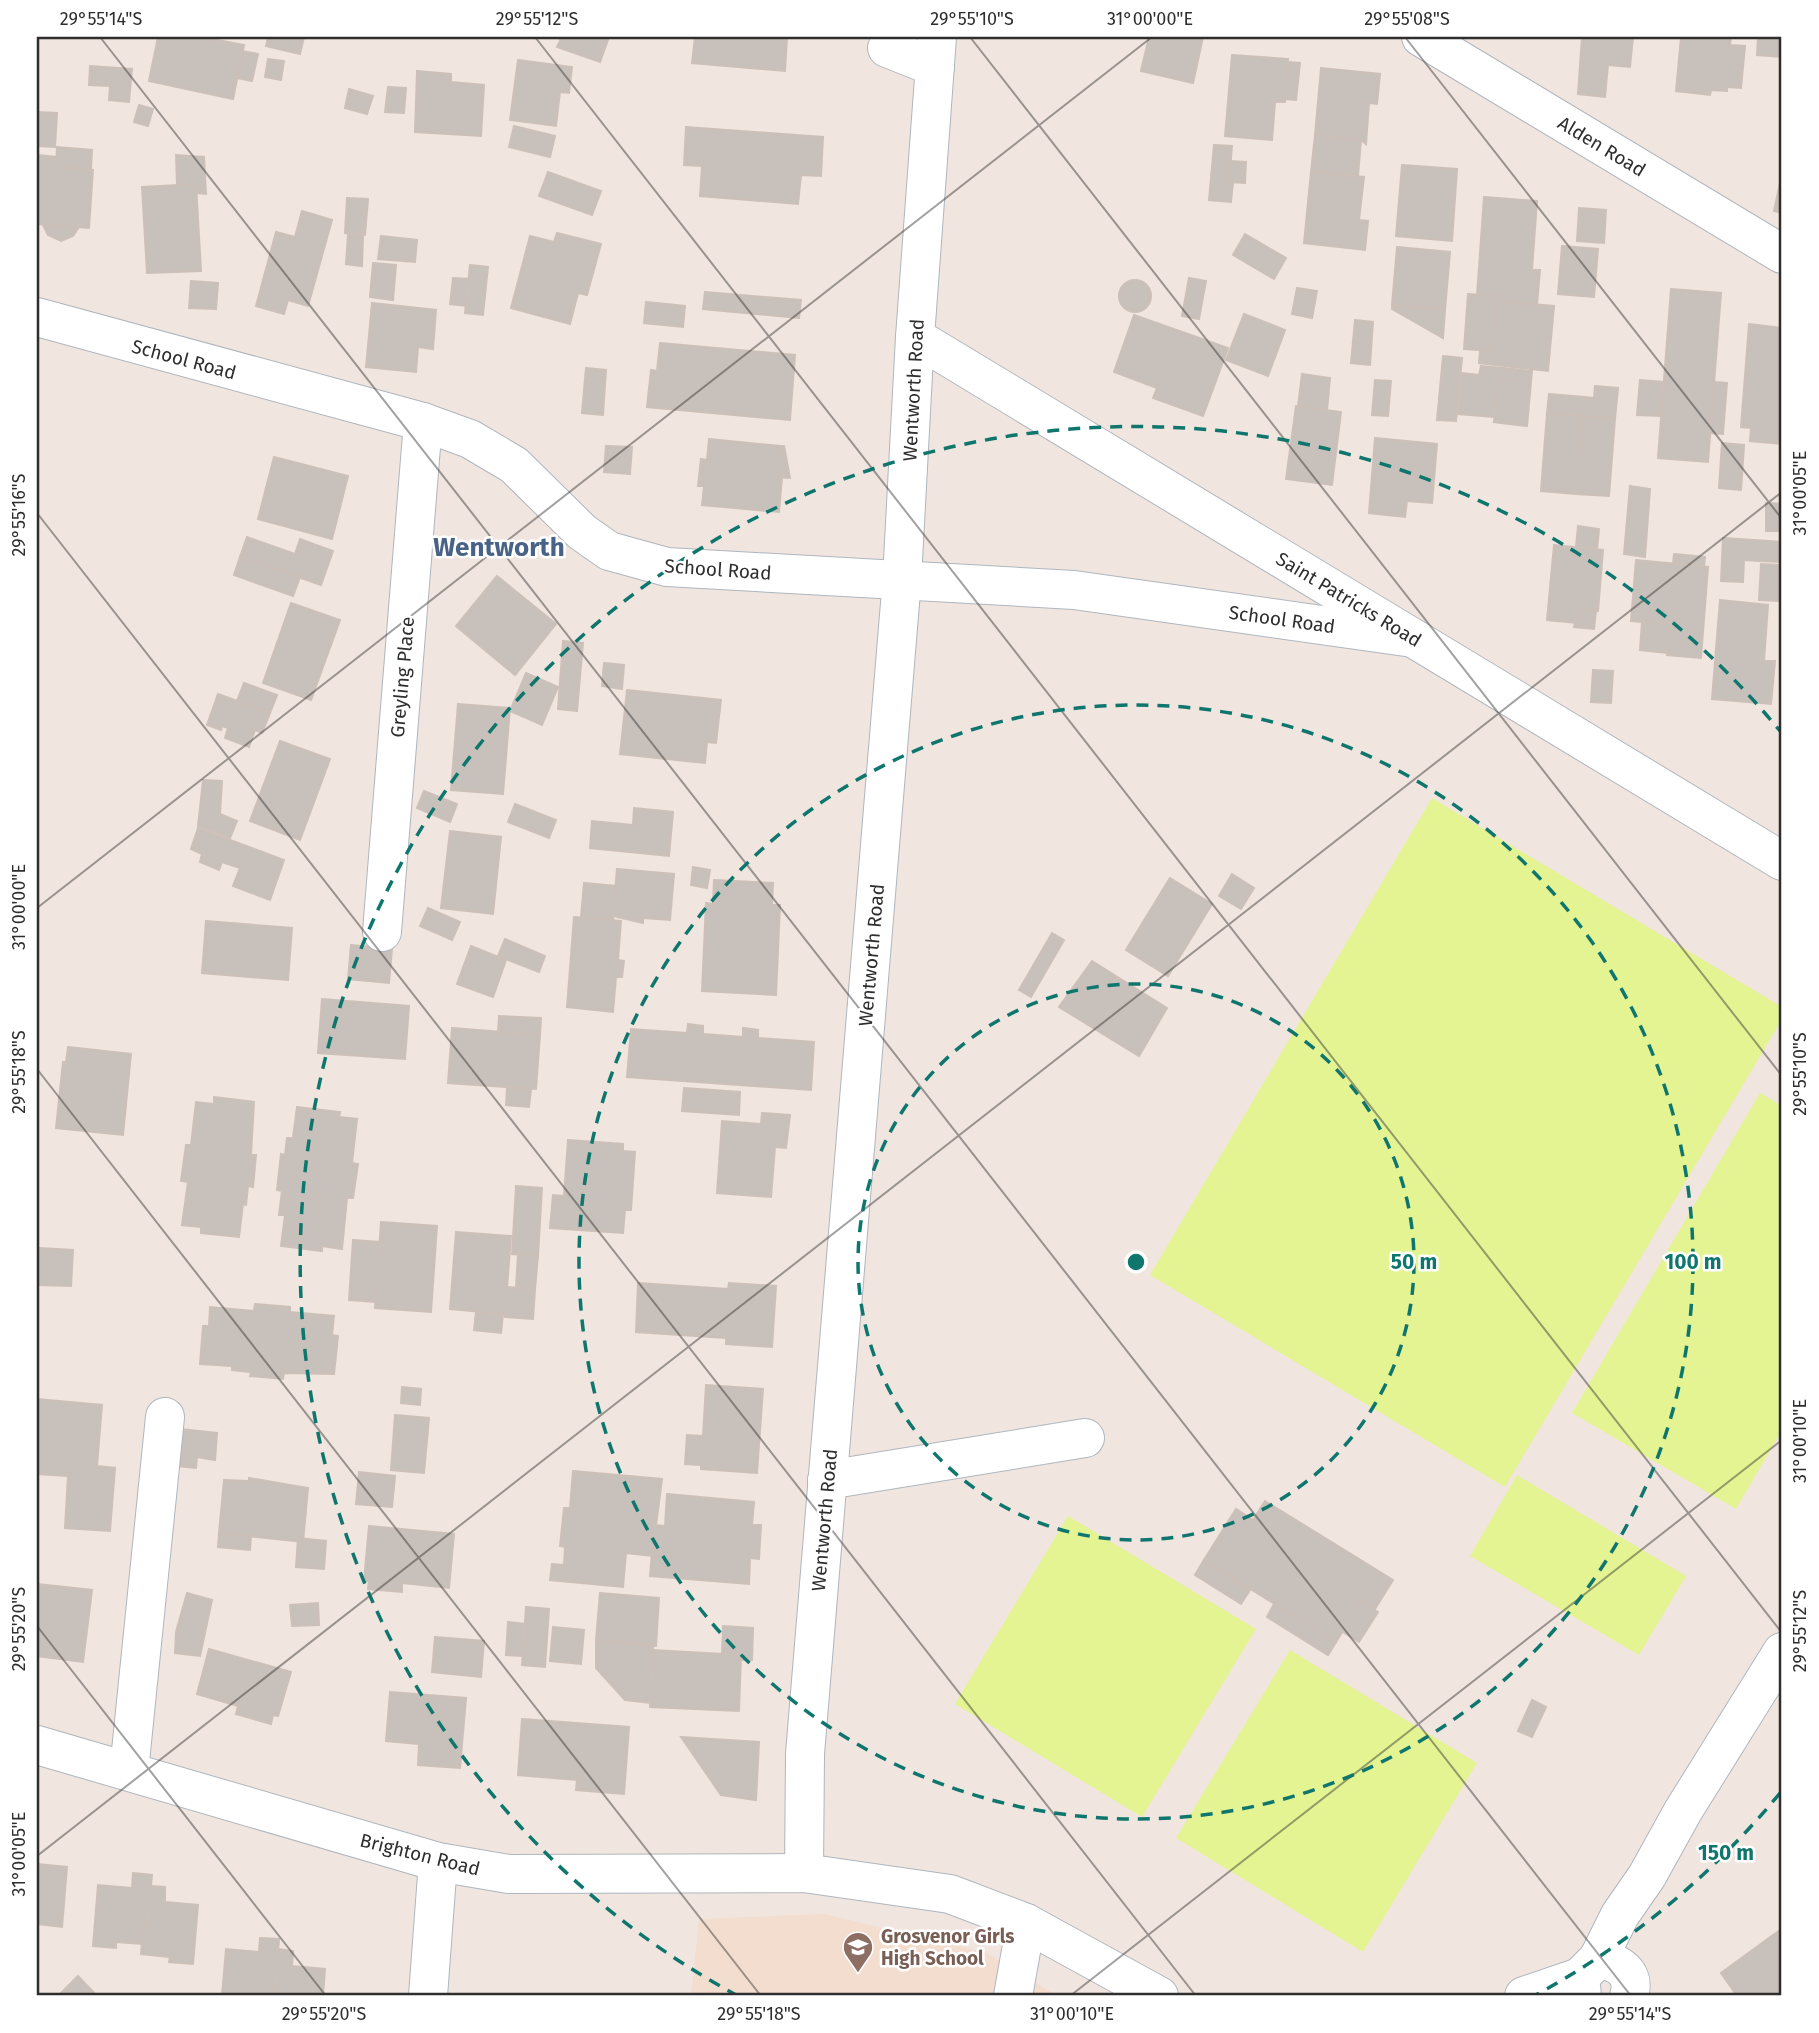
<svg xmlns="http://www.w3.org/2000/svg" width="1819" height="2033" font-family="'Fira Sans',sans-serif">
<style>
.education{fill:#f3ddce}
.pitch{fill:#e4f492}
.building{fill:#c8c0ba;stroke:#ccc0b8;stroke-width:2}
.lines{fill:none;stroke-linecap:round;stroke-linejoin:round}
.minor-casing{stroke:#afb6be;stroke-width:40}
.minor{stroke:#fff;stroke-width:38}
.ticks{fill:none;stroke:#2e2e2e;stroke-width:2;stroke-opacity:0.45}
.ring{fill:none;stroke:#0f766e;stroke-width:3.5;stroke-dasharray:12 9}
.labels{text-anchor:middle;stroke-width:5;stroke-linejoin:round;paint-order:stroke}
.street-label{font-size:19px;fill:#2e2e2e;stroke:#fff}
.education-label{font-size:19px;font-weight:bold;fill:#785e54;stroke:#fff;text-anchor:start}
.district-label{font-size:26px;font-weight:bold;fill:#486385;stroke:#fff}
.centre{fill:#0f766e;stroke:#fff;stroke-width:3.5}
.ring-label{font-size:21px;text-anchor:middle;font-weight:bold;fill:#0f766e;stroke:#fff;stroke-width:5;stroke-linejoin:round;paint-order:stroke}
.neatline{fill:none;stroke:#2e2e2e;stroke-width:2.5}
.ticks-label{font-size:18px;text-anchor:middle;fill:#2e2e2e}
</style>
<rect width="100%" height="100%" fill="#f0e5df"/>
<polygon class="education" points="825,1914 986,1953 1058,1996 691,1996 699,1919"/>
<g class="pitch">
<polygon points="1432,798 1782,1007 1782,1019 1505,1487 1150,1275"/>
<polygon points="1760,1093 1782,1106 1782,1430 1736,1509 1572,1413"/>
<polygon points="1517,1475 1686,1576 1639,1655 1470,1556"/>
<polygon points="1068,1516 1256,1629 1142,1817 955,1704"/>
<polygon points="1290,1650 1477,1763 1363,1952 1176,1838"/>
</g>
<g class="building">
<polygon points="158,37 202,37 244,45 233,99 149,81"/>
<polygon points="268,37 304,37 300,54 266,46"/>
<polygon points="554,37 609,37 600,62 557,47 561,39"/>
<polygon points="695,37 787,37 785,71 692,63"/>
<polygon points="1149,37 1203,37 1193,83 1141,71"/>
<polygon points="1582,37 1633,37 1630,67 1608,65 1605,97 1578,94"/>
<polygon points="1681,37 1731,37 1730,45 1745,46 1741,88 1727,87 1727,91 1711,90 1710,95 1676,91"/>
<polygon points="1758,37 1782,37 1782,57 1757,55"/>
<polygon points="242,51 258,54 252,81 237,78"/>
<polygon points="1232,55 1288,59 1285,102 1275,102 1272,140 1225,136"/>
<polygon points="268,59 284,61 281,80 265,77"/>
<polygon points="518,60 572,67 569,93 560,92 556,126 510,120"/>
<polygon points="1288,62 1300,63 1296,100 1285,99"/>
<polygon points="90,66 132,69 129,102 109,100 110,86 89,85"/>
<polygon points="1321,68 1380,74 1377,104 1369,103 1366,144 1361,140 1315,135"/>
<polygon points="417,71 451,74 451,82 484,85 481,136 415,132"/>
<polygon points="388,87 406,88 404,113 385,112"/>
<polygon points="349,89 373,96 367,114 345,108"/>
<polygon points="139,105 153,109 148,126 134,122"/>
<polygon points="37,112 57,113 55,147 37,146"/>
<polygon points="514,126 555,136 550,157 509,147"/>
<polygon points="686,127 823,137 821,176 801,175 798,204 700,196 702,166 684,165"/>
<polygon points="1315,135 1361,140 1358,176 1311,172"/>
<polygon points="1214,145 1232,146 1229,182 1233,182 1231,202 1209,200"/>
<polygon points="57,147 92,150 91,170 56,167"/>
<polygon points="37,155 57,157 56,167 93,170 89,228 37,224"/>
<polygon points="176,155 204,157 206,194 197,193 196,184 177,185"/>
<polygon points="1230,161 1246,162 1245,183 1229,182"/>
<polygon points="1402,165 1457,169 1452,241 1396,236"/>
<polygon points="548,172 601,191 592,215 539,196"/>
<polygon points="1311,172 1364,177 1359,220 1368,221 1365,250 1304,243"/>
<polygon points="1780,183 1782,184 1782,213 1774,211"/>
<polygon points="196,184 201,271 147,273 142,187"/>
<polygon points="1484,197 1537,201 1532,270 1540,270 1537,305 1496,301 1497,296 1477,295"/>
<polygon points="347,198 368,199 365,235 345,233"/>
<polygon points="1579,208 1606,210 1604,243 1577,241"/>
<polygon points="302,211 332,220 308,306 288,300 284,314 256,306 276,232 295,237"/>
<polygon points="43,225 79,227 73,236 61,241 48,235"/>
<polygon points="557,233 601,244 587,295 578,293 570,324 511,308 530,236 554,242"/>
<polygon points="348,234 363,234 362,266 346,264"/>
<polygon points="1245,234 1286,258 1274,279 1233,255"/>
<polygon points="381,236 417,240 415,262 378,259"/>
<polygon points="1562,246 1598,249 1594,297 1558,294"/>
<polygon points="1397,247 1450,252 1445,310 1392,305"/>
<polygon points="373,263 396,265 393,300 370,297"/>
<polygon points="470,265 488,267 483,315 465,313"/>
<polygon points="453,278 469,279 467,306 450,304"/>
<polygon points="1189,278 1206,281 1199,319 1182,316"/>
<circle cx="1135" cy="296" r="16"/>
<polygon points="191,281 218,283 216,309 189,308"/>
<polygon points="1297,288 1317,291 1312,318 1292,314"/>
<polygon points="1671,289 1721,293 1708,462 1658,458"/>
<polygon points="705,292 801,300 799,318 703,309"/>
<polygon points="1468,294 1497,296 1493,351 1464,349"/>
<polygon points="1496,301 1554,306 1548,371 1479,363 1480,350 1493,351"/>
<polygon points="646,302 685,306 683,327 644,323"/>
<polygon points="372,303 436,310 433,349 418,347 416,372 366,367"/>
<polygon points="1392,305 1445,310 1443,338 1392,309"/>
<polygon points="1244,314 1285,330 1268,376 1226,360"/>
<polygon points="1134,315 1228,348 1203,416 1153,398 1157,388 1114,372"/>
<polygon points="1355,320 1373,322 1370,365 1351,363"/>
<polygon points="1749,324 1782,328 1782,444 1750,441 1751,428 1741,427"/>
<polygon points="660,343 795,355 790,420 647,407 651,370 657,371"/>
<polygon points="1443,356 1462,358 1456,421 1437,420"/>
<polygon points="1481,366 1513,369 1512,380 1498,379 1494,417 1458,414 1462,373 1479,375"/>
<polygon points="586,368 606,370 603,415 582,413"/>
<polygon points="1513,369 1532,371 1527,426 1494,422 1498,379 1512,380"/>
<polygon points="1302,374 1330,378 1327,410 1298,406"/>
<polygon points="1375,380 1391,381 1388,416 1372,415"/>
<polygon points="1640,380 1663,382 1661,416 1637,415"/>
<polygon points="1714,382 1727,383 1723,434 1710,433"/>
<polygon points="1595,386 1618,388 1615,419 1582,416 1584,397 1594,398"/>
<polygon points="1549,394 1584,397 1582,416 1547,413"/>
<polygon points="1296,406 1341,412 1332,485 1286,479"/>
<polygon points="1547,413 1582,416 1576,494 1541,491"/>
<polygon points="1582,416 1615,419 1609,496 1576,494"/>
<polygon points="1375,438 1437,444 1432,503 1407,501 1405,517 1369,513"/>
<polygon points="709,439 780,446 777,477 782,477 779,512 702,505 704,486 698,486 701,459 707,460"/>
<polygon points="1722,443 1744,445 1741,490 1719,488"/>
<polygon points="606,446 632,447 630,474 604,472"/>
<polygon points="780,446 784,446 790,478 777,477"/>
<polygon points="274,457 348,476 332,539 258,519"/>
<polygon points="1630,486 1650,489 1645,557 1624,554"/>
<polygon points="1766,503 1782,504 1782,531 1766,531"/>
<polygon points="1578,526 1599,529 1597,549 1576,547"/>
<polygon points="247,537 295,554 300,539 333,551 321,585 240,557"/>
<polygon points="1723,538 1782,542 1782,562 1744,560 1743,582 1721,581"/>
<polygon points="1554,545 1603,550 1598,611 1578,609 1577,623 1547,620"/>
<polygon points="1674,554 1705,557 1704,566 1673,563"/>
<polygon points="240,557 300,577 293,596 234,575"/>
<polygon points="1636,560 1708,567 1701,658 1667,655 1670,624 1631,621"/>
<polygon points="1761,564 1782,565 1782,601 1759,600"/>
<polygon points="497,576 556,624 515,675 456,626"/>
<polygon points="1720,600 1768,605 1764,661 1775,661 1771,704 1712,699"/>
<polygon points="291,603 340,620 311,700 263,683"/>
<polygon points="1578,609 1596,611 1594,629 1574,627"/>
<polygon points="1642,621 1670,624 1667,653 1640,650"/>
<polygon points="563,641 583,643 577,711 558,709"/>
<polygon points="604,663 624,665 622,689 602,686"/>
<polygon points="1593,670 1613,671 1611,703 1591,702"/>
<polygon points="526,673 558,687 542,725 510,711"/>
<polygon points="244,683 277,695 270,713 237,701"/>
<polygon points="627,690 721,700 716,743 707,742 705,763 620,754"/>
<polygon points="218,694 270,713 262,733 255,730 249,747 225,738 228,728 222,726 221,730 207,725"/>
<polygon points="458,704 510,708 503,794 451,790"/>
<polygon points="280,741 330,759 300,840 250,821"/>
<polygon points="203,780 222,781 220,814 237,821 230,838 198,826"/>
<polygon points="424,791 457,804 450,822 417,808"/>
<polygon points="515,804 556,820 549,838 508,822"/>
<polygon points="634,808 673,812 669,856 590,848 592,821 633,825"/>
<polygon points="198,828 284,860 270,900 233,886 240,868 222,862 219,870 200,862 202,854 191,849"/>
<polygon points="450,831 501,837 493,914 441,908"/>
<polygon points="693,867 710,870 707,888 691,885"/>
<polygon points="617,869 674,874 670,920 643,918 643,923 613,916"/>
<polygon points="1232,874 1254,888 1241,909 1219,896"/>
<polygon points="1170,878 1212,904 1168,976 1126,950"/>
<polygon points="714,880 773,883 772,905 780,905 776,995 702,991 706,903 713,904"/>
<polygon points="584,883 616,886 613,920 581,917"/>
<polygon points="428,908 460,922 452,940 420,926"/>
<polygon points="574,917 621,921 618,960 624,961 622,977 616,977 613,1012 567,1007"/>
<polygon points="206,921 292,928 288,980 202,973"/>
<polygon points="1052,933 1064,940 1031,997 1019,990"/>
<polygon points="505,939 545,956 539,972 498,956"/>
<polygon points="351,945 392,949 389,983 348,979"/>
<polygon points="471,946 506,960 493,997 457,984"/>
<polygon points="1092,961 1167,1008 1139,1056 1059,1007"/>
<polygon points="322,999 409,1006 405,1059 318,1053"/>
<polygon points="499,1016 541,1018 540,1035 498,1032"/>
<polygon points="688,1024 703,1026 703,1034 743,1037 743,1028 758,1030 758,1038 814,1042 811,1090 627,1077 631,1029 687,1033"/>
<polygon points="452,1028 540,1035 536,1089 448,1083"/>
<polygon points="68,1047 131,1054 123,1135 56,1128 63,1062 66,1062"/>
<polygon points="507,1087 531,1089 529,1107 506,1105"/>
<polygon points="684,1088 740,1092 739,1115 682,1111"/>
<polygon points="214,1097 254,1102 251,1155 256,1155 253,1187 248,1186 246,1205 243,1204 239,1237 201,1233 201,1227 182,1225 188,1182 181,1181 186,1145 191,1145 196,1102 214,1104"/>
<polygon points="297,1107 340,1112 339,1117 357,1119 352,1163 358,1164 353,1198 347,1198 342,1249 322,1246 322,1251 281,1246 285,1215 279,1215 282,1191 277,1190 281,1154 285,1155 287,1138 293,1138"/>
<polygon points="762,1113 790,1115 786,1148 775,1147 771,1197 717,1193 722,1121 761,1124"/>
<polygon points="568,1140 623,1144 623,1151 635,1152 631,1210 625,1210 623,1233 550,1228 553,1195 564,1196"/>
<polygon points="516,1186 542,1188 538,1256 512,1254"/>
<polygon points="381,1222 437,1226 431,1312 375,1308"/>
<polygon points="456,1232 511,1236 505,1314 450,1309"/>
<polygon points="353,1240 380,1242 376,1302 349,1300"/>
<polygon points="39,1248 73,1250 71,1286 37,1285"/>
<polygon points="518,1254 538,1256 535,1289 516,1287"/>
<polygon points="638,1283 728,1289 729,1283 776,1286 772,1347 726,1344 726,1338 636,1332"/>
<polygon points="507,1287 535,1289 533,1319 505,1317"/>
<polygon points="255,1304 290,1307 290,1312 334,1316 332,1335 338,1336 334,1374 284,1373 283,1379 250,1376 251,1372 232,1370 232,1366 200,1364 203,1326 209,1326 210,1307 254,1311"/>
<polygon points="476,1312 503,1314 501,1333 474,1330"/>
<polygon points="706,1385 763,1389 757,1473 701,1469 701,1465 685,1464 687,1435 703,1436"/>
<polygon points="402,1387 421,1389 420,1405 401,1403"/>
<polygon points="37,1399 102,1405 97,1466 115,1468 110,1531 65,1528 68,1476 37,1474"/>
<polygon points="395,1415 429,1418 424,1473 391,1470"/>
<polygon points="180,1429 217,1433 215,1460 197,1457 196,1468 177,1466"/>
<polygon points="573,1471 662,1479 652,1556 626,1553 623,1587 550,1580 552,1564 564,1565 565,1547 560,1546 564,1508 570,1508"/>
<polygon points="359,1472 395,1476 392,1507 356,1504"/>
<polygon points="249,1478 308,1488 303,1542 219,1533 224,1480 249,1481"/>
<polygon points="667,1494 754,1502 752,1525 761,1525 759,1559 750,1558 749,1584 650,1576 654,1525 665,1526"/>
<polygon points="1265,1501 1393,1580 1375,1609 1361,1601 1336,1642 1204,1560 1236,1509 1253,1520"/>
<polygon points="369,1526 454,1534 449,1588 402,1583 402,1592 368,1589 369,1581 364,1581"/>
<polygon points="219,1533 251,1536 250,1550 218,1547"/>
<polygon points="298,1538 326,1541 324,1569 296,1567"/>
<polygon points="1204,1560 1250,1590 1241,1604 1195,1575"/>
<polygon points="37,1584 92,1590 83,1662 37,1656"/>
<polygon points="187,1593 212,1600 200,1656 175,1653 176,1632"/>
<polygon points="600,1593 659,1598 656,1646 596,1640"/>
<polygon points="1361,1601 1378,1612 1359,1642 1343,1632"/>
<polygon points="318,1603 319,1625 292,1626 290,1605"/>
<polygon points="1274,1604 1336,1642 1328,1655 1267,1617"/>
<polygon points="526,1607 549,1609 545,1667 522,1665"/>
<polygon points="508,1622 525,1624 522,1656 506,1655"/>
<polygon points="723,1626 753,1628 752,1660 741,1660 741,1655 722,1654"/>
<polygon points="553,1627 584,1630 581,1664 550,1661"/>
<polygon points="435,1637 484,1641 481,1677 432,1672"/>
<polygon points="596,1640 653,1645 650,1703 625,1700 596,1668"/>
<polygon points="209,1649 291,1672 278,1716 273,1715 271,1724 236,1714 238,1706 197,1694"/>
<polygon points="652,1650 741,1655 739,1711 650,1707"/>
<polygon points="390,1692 466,1698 460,1768 418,1765 419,1744 386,1741"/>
<polygon points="1532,1700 1546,1707 1532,1737 1518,1731"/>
<polygon points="522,1719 629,1727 624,1794 576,1790 577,1780 518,1775"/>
<polygon points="681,1737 759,1742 756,1800 721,1795"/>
<polygon points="37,1864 67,1867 62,1927 38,1924"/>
<polygon points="133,1873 152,1875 147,1931 143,1931 142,1944 116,1942 116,1948 93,1946 98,1885 132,1888"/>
<polygon points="150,1886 165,1887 165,1902 198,1905 193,1964 169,1962 170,1957 141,1954 143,1931 147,1931"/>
<polygon points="1780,1930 1782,1934 1782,1996 1737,1996 1721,1973"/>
<polygon points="260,1938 279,1939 275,1995 222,1996 226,1949 259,1952"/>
<polygon points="278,1949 293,1951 292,1966 325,1969 323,1996 270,1996 275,1995"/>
<polygon points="78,1976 97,1996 58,1996"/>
</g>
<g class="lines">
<g class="minor-casing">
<g id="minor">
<polyline points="1421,37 1782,254"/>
<polyline points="887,48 935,67"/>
<polyline points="37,317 423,422 470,439 514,465 582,532 609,551 667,567 1074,590 1413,638"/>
<polyline points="915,337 1782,861"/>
<polyline points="382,932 423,422"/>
<polyline points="827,1480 1085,1438"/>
<polyline points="37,1745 438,1862 509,1874 804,1873 950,1894 1026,1923 1159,1996"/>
<polyline points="129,1771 165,1417"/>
<polyline points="804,1873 805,1754 902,579 915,337 937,37"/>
<polyline points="1598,1959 1620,1915 1647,1876 1683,1811 1782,1652"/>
<polyline points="428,1996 438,1862"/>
<polyline points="1013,1996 1026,1923"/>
<polyline points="1524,1996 1580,1977"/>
<path d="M1582,1996L1580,1977L1598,1959C1619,1962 1636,1973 1629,1996"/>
</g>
</g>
<use href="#minor" class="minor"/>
</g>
<path class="ticks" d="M100,37L1631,1996M535,37L1782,1633M970,37L1782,1076M1405,37L1782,519M37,513L1196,1996M37,908L1152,37M37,1069L761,1996M37,1626L326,1996M37,1856L1782,492M1070,1996L1782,1440"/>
<g class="ring">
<circle cx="1136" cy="1262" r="278"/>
<circle cx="1136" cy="1262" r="557"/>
<path d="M1780 1793A835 835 0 0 1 1534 1996M738 1996A835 835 0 1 1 1780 731"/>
</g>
<defs>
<g id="school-pin" transform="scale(1.575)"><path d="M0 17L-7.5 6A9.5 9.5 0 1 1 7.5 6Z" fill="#8d6e63" stroke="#fff"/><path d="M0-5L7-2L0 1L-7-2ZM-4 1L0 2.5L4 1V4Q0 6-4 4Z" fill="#fff"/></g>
</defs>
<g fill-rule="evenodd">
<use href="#school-pin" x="858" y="1947"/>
</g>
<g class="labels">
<g class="street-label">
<text transform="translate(1602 146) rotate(31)" y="7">Alden Road</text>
<text transform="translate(184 359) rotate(15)" y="7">School Road</text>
<text transform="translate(913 390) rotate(-87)" y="7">Wentworth Road</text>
<text transform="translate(718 569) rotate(4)" y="7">School Road</text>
<text transform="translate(1349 599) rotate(31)" y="7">Saint Patricks Road</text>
<text transform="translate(1282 619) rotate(8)" y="7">School Road</text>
<text transform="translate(402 677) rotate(-85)" y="7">Greyling Place</text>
<text transform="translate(871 955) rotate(-85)" y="7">Wentworth Road</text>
<text transform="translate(824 1520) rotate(-85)" y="7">Wentworth Road</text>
<text transform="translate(420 1854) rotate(14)" y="7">Brighton Road</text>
</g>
<g class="education-label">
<text x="881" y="1943">Grosvenor Girls<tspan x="881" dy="22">High School</tspan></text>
</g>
<g class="district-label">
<text x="499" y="556">Wentworth</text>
</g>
</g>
<circle cx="1136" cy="1262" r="10" class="centre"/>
<g class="ring-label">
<text x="1414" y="1269">50 m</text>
<text x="1693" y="1269">100 m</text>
<text x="1726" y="1860">150 m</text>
</g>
<rect width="1819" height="2033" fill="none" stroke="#ffffff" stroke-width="77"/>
<rect x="38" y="38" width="1742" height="1956" class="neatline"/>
<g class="ticks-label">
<text x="101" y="25">29°55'14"S</text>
<text x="537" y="25">29°55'12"S</text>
<text x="972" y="25">29°55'10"S</text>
<text x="1150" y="25">31°00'00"E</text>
<text x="1407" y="25">29°55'08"S</text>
<text transform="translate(1800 493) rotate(-90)" y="6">31°00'05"E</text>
<text transform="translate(19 515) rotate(-90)" y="6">29°55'16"S</text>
<text transform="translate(19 907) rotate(-90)" y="6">31°00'00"E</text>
<text transform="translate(19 1072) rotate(-90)" y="6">29°55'18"S</text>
<text transform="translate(1800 1074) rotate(-90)" y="6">29°55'10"S</text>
<text transform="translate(1800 1441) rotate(-90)" y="6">31°00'10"E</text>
<text transform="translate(19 1629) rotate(-90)" y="6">29°55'20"S</text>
<text transform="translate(1800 1631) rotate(-90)" y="6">29°55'12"S</text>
<text transform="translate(19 1854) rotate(-90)" y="6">31°00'05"E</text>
<text x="324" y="2020">29°55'20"S</text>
<text x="759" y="2020">29°55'18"S</text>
<text x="1072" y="2020">31°00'10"E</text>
<text x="1630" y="2020">29°55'14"S</text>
</g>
</svg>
